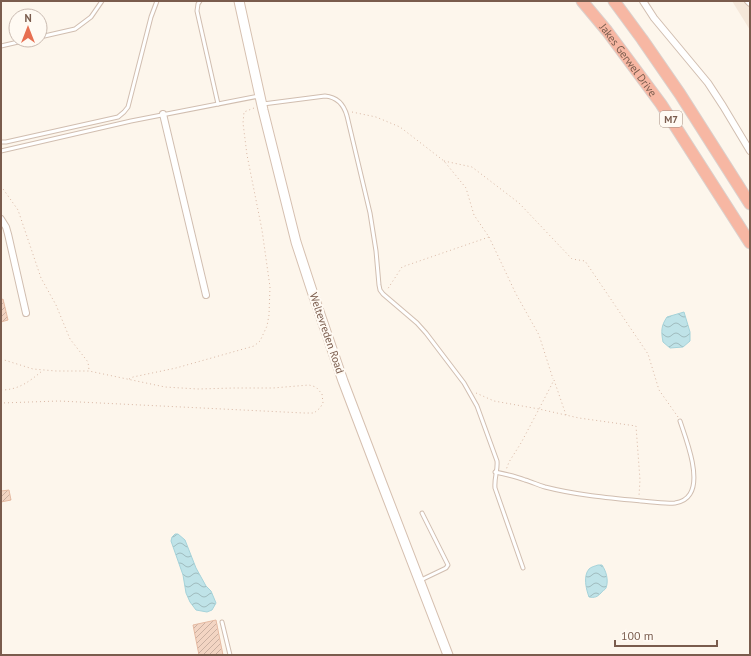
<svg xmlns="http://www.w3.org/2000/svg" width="751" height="656" font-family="'PT Sans',sans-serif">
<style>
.residential{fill:#f5e8da}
.water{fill:url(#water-waves);stroke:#a5d3da}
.building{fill:url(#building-hatch);stroke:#e6bba3}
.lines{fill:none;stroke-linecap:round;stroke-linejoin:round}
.lane-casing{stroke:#d1beb0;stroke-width:5}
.street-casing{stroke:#d1beb0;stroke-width:8}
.secondary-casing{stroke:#d6c0b0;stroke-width:11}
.highway-casing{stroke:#dad1cd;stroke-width:13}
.path{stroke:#d9b8a5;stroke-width:1;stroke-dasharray:1 3;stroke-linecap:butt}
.lane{stroke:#fff;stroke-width:3}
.street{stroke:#fff;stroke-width:6}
.secondary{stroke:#fff;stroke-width:9}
.highway{stroke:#f7b7a3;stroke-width:11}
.labels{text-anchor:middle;stroke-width:4;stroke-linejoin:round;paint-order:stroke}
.shield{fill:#fffaf3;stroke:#a28b7f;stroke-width:1}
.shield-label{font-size:10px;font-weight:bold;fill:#7a5c4d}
.street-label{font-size:11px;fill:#7a5c4d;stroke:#fffaf3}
</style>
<defs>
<pattern id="water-waves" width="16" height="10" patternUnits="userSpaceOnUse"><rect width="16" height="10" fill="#bfe3e8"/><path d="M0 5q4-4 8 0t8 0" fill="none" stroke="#a0bbbe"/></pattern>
<pattern id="building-hatch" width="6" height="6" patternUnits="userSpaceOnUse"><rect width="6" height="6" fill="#f3d5c3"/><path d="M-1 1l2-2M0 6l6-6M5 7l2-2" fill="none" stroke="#cab0a1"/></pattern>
</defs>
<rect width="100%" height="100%" fill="#fdf6ec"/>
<polygon class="residential" points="732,1 750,1 750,30"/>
<g class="water">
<path d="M684,312L690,332V341L683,347L670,348L663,342C661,331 661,326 667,317Z"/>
<polygon points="175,534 178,534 185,540 196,568 206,586 211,591 216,603 212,610 207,612 196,610 190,602 186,593 183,575 171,541 172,537"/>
<path d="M598,565H602C606,571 609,580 606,588C605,590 602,591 601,593C597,597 595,598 589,597C586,589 583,576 589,569C591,567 595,566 598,565Z"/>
</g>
<g class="building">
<polygon points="3,299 8,320 1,322 1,300"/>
<polygon points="9,490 11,500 1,502 1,491"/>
<polygon points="216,620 223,655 199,655 193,625"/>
</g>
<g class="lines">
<g class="lane-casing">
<g id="lane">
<polyline points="200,1 198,4 197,11 218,104"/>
<polyline points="40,37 75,29 91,17 102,1"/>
<polyline points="1,46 27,40"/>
<path d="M263,104L325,96C337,97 344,105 347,116L370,213L376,251L379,285L380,290L383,294L417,323L426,333L464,383L477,406L497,461C498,470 494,478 495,488L523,568"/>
<polyline points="1,142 6,142 118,117 124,112 128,107 151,17 157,1"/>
<polyline points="1,151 131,121 259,96"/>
<path d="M495,472C505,474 515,476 525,480C532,482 538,485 545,487C576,495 609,498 641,501C652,502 664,504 675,503C681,502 687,499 690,494C701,477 686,439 680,421"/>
<polyline points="421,580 446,568 448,565 422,513"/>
<polyline points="222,622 230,655"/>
</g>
</g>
<g class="street-casing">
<g id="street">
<polyline points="643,1 654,18 708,83 723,106 750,151"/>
<polyline points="748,1 750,3"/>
<polyline points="163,114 206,295"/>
<polyline points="1,219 6,227 8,234 26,313"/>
</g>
</g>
<g class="secondary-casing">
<polyline id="secondary" points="239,1 263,110 296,242 312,291 343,381 381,481 448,655"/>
</g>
<g class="highway-casing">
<g id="highway">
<path id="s1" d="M582,1L607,31L661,104L750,243"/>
<polyline points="614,1 642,39 680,94 750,204"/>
</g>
</g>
<g class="path">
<polyline points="352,112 376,117 400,127 444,161 466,188 474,215 489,237 402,267 387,290"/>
<polyline points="444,161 472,167 519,203 572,259 585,261 648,354 659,390 678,417"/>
<polyline points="1,186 18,210 41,278 56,305 70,339 88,362 89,370"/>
<polyline points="489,237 516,294 539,335 553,379"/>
<polyline points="1,359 33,369 56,371 89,371 165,387 198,389 234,388 273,388 309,385 316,387 322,394 323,403 320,408 314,413 304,413 59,401 1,403"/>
<polyline points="129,379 133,377 176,368 254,346 260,341 267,326 269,315 270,287 262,230 247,155 243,123 244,112 254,108"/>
<path d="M1,390C18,390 29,382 42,371"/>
<polyline points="476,393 494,401 539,409 521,443 509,462 506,470"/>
<polyline points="566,415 554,380 539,409 579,418 636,426 640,480 639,496"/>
</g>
<use href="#lane" class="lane"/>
<use href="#street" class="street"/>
<use href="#secondary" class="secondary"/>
<use href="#highway" class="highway"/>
</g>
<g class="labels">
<rect class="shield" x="660" y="111" width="22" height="16" rx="3"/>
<g class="shield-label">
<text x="671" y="123">M7</text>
</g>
<g class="street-label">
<text dy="4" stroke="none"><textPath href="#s1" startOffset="75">Jakes Gerwel Drive</textPath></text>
<text transform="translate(327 333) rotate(71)" y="4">Weltevreden Road</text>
</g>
</g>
<rect width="751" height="656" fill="none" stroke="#7a5c4d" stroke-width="4"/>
<g transform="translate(28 28)"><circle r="19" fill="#fffaf3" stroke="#cabbb1"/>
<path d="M0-3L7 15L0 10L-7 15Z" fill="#e76f51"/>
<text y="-6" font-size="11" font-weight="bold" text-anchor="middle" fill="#7a5c4d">N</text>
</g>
<path d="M615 640v6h102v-6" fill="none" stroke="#7a5c4d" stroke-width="2"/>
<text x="621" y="640" font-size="12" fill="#7a5c4d" stroke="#fffaf3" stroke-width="3" paint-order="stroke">100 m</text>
</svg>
